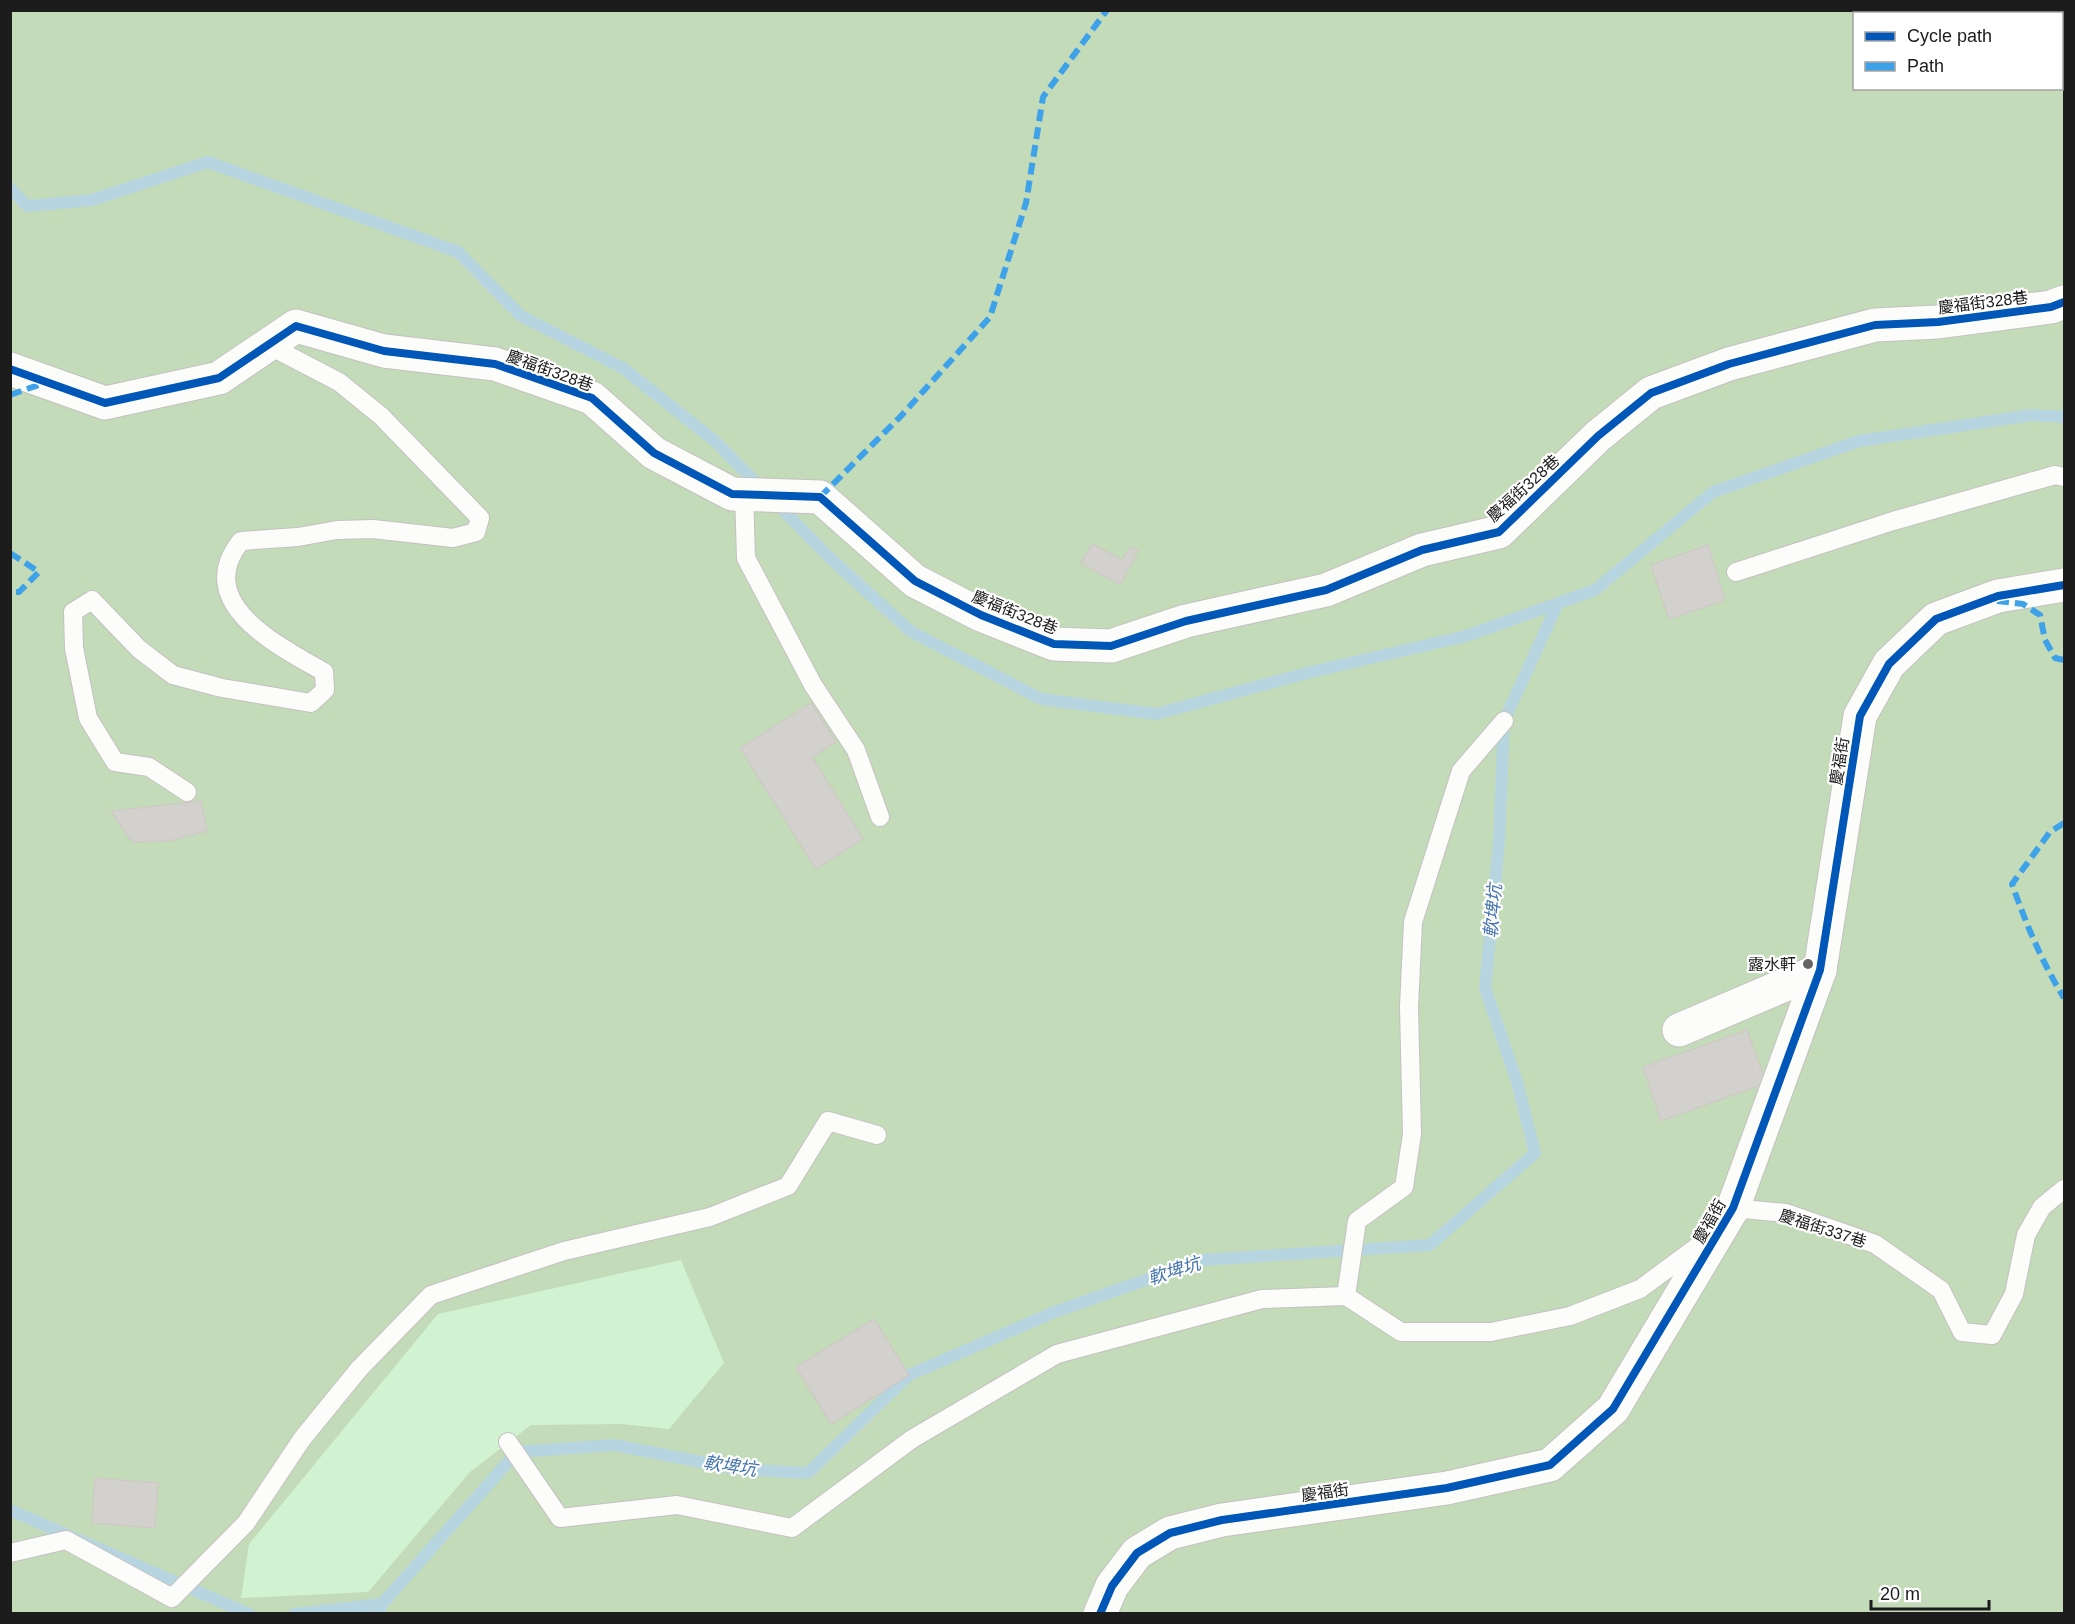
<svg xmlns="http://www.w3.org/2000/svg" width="2075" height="1624" font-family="Helvetica,'Noto Sans TC',sans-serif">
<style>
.forest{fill:#c3dbb8;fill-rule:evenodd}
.park{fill:#d1f3d2}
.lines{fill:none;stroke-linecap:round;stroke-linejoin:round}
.stream{stroke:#b6d5e0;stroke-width:12}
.building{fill:#d3d1cd;stroke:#cecac5;stroke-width:1.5}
.service-casing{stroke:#c3c2c0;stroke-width:20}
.minor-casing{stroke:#c3c2c0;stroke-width:35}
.tertiary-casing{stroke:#c3c2c0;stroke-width:35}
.service{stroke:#fcfcfb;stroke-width:18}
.minor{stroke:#fcfcfb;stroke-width:33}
.tertiary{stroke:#fcfcfb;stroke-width:33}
.quiet{stroke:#3da2ea;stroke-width:6;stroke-dasharray:12 6;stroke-linecap:butt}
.cycleway-casing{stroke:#fff;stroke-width:11}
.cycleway{stroke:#0057b8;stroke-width:8}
.poi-dot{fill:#646462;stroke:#fff;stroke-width:2}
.labels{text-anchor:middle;stroke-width:4.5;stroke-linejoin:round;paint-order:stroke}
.street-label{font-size:16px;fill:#1c1c1c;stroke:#fff}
.poi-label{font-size:16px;fill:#1c1c1c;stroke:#fff;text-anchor:end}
.water-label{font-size:18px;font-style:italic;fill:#4574af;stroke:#fff}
</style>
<rect width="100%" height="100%" fill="#ebe9e4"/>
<path class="forest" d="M11,11H2064V1613H11ZM1854,14H2062V88H1854Z"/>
<polygon class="park" points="681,1260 724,1363 669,1429 621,1424 531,1425 470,1472 368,1592 241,1598 249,1544 438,1314"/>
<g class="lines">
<g class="stream">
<polyline points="10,188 27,206 92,200 208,162 458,252 521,316 623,368 716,442 762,489"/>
<polyline points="774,501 828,556 910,631 1041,699 1156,714 1311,672 1466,636 1595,590 1713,492 1859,441 2032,415 2064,417"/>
<polyline points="10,1510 249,1614"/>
<polyline points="294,1614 382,1604"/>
<polyline points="379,1614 382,1604 517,1452 614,1445 737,1469 808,1473 909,1375 1052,1313 1202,1260 1430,1245 1535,1153 1517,1082 1485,988 1499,842 1504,721 1558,603"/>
</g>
</g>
<g class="building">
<polygon points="1092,544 1122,560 1130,547 1138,551 1120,585 1081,563"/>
<polygon points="1708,545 1725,600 1669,619 1651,565"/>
<polygon points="811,703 836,742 812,757 863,839 816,869 740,748"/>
<polygon points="201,801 207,831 169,841 132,842 111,811"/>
<polygon points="1747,1030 1766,1083 1661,1121 1643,1067"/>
<polygon points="874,1319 909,1375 831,1424 796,1367"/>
<polygon points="95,1478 158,1483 155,1528 92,1523"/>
</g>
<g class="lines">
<g class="service-casing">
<g id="service">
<polyline points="744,494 746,558 813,685 856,750 880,817"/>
<polyline points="1736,572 1893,521 2055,475 2064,477"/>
<polyline points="1504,721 1461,771 1413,922 1409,1007 1412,1134 1404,1187 1357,1221 1346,1296 1401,1332 1491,1332 1570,1316 1640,1289 1701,1244"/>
<path d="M187,792L149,767L115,762L88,718L74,648L73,612L92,600L139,649L173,675L222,688L311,703L325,690L324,672C279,646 191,603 241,541L298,537L337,530L373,529L453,538L476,532L480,518L381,416L339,382L268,345"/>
<polyline points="1728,1214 1733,1208 1786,1213 1875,1244 1941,1290 1962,1332 1992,1335 2014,1294 2026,1235 2042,1207 2064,1189"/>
<polyline points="508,1442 560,1518 677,1505 792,1528 912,1439 1057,1354 1262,1299 1346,1296"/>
<polyline points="10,1553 66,1540 172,1598 246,1523 302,1439 359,1369 431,1295 564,1251 710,1217 788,1186 828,1121 877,1135"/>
</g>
</g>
<g class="minor-casing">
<g id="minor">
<polyline points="10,369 105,403 219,378 296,326 384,351 495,364 592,398 654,453 732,494 820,497 915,581 981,615 1054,644 1111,646 1186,621 1326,590 1422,550 1499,532 1598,436 1651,393 1729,364 1875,325 1938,322 2051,307 2064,302"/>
<polyline points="1679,1030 1820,970"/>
</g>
</g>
<g class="tertiary-casing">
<polyline id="tertiary" points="1100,1614 1112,1586 1137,1553 1170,1533 1222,1520 1447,1488 1550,1465 1613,1409 1733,1208 1820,970 1860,716 1889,664 1936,619 1998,596 2064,585"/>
</g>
<use href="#service" class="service"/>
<use href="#minor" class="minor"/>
<use href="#tertiary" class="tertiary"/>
<g class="quiet">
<polyline points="10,395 47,382"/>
<polyline points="820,497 901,416 990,317 1026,203 1043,97 1107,10"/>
<polyline points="10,553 39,572 19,592 10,592"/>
<polyline points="1997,601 2023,604 2040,615 2045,640 2055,658 2064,660"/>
<path d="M2064,823L2050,832L2012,884C2026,924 2042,962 2064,998"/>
</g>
<g class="cycleway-casing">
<g id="cycleway">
<polyline points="10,369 105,403 219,378 296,326 384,351 495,364 592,398 654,453 732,494 820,497 915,581 981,615 1054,644 1111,646 1186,621 1326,590 1422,550 1499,532 1598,436 1651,393 1729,364 1875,325 1938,322 2051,307 2064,302"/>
<polyline points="1100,1614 1112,1586 1137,1553 1170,1533 1222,1520 1447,1488 1550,1465 1613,1409 1733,1208 1820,970 1860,716 1889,664 1936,619 1998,596 2064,585"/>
</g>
</g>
<use href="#cycleway" class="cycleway"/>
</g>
<circle class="poi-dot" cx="1808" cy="964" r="6"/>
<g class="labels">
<g class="street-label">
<text transform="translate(1983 302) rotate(-7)" y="6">慶福街328巷</text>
<text transform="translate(550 370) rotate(20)" y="6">慶福街328巷</text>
<text transform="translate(1523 488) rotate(-42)" y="6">慶福街328巷</text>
<text transform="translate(1015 612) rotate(22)" y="6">慶福街328巷</text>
<text transform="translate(1839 761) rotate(-81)" y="6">慶福街</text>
<text transform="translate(1709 1221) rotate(-60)" y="6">慶福街</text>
<text transform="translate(1823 1228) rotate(18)" y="6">慶福街337巷</text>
<text transform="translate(1325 1492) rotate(-8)" y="6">慶福街</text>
</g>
<g class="poi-label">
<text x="1796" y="970">露水軒</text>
</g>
<g class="water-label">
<text transform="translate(1493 911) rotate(-85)" y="6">軟埤坑</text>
<text transform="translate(1174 1271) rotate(-18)" y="6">軟埤坑</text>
<text transform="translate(730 1466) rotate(8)" y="6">軟埤坑</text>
</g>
</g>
<rect width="2075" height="1624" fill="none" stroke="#1c1c1c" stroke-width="24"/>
<rect x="1853" y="12" width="210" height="78" fill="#ffffff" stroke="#a4a4a4" stroke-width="1.5"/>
<rect x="1865" y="32" width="30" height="9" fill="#0057b8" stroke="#a4a4a4" stroke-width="1.5"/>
<text x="1907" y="42" font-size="18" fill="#1c1c1c">Cycle path</text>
<rect x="1865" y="62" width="30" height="9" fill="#3da2ea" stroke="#a4a4a4" stroke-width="1.5"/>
<text x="1907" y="72" font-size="18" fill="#1c1c1c">Path</text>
<path d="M1871 1600v9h118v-9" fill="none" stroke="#1c1c1c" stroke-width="3"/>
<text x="1880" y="1600" font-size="18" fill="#1c1c1c" stroke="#ffffff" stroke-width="4.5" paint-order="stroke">20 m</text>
</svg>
